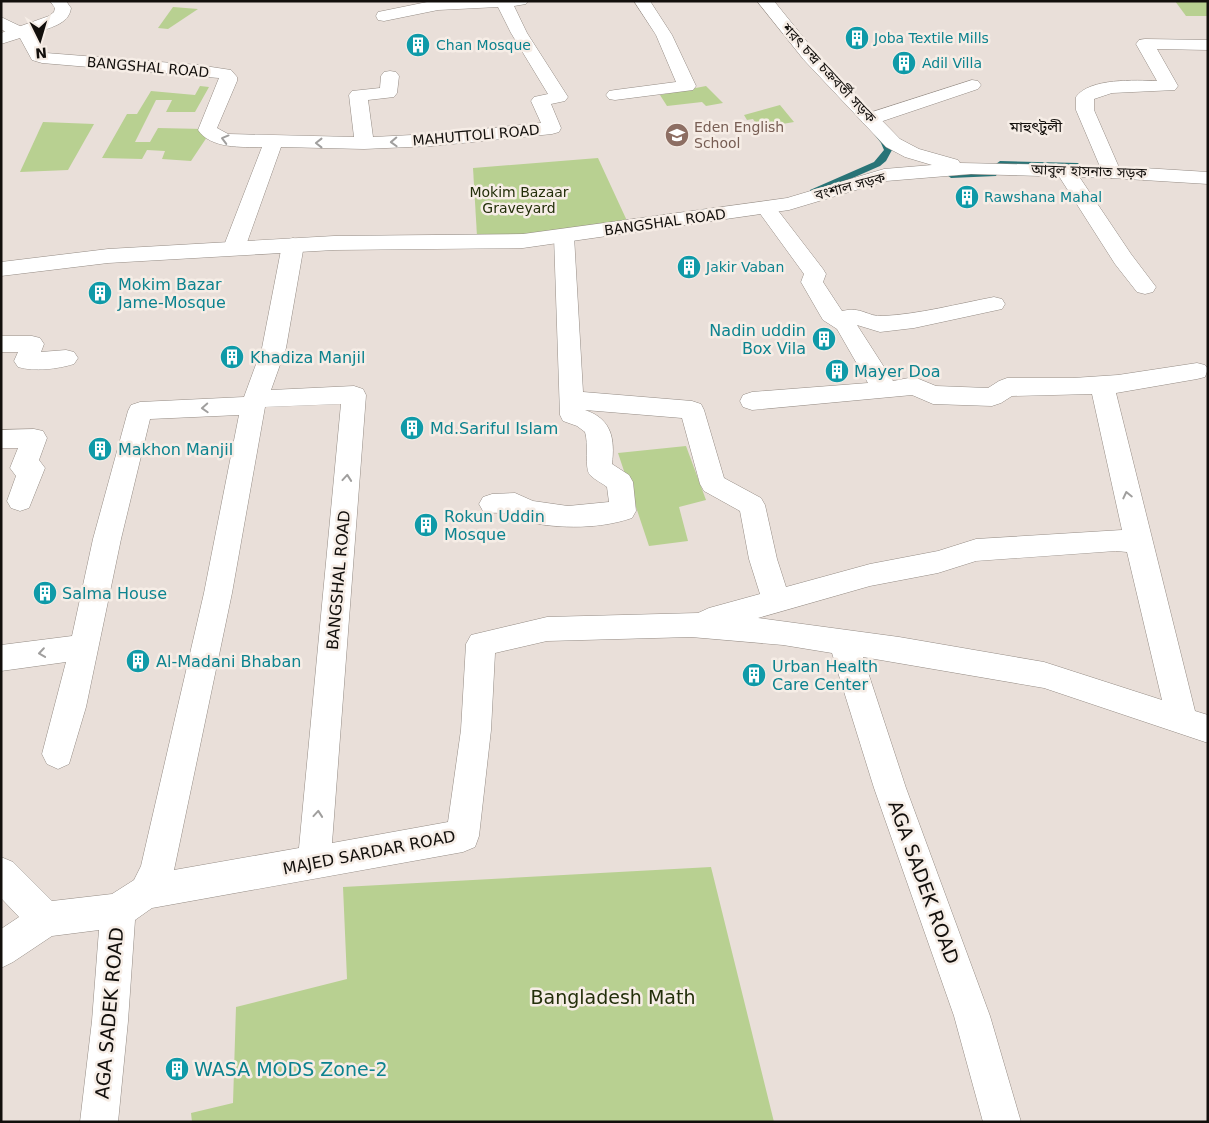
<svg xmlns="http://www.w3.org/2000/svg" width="1209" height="1123" font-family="'DejaVu Sans','Noto Sans Bengali',sans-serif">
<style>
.green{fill:#b8d091}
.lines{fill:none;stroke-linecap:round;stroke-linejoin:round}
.stream{fill:#297477;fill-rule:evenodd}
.street-casing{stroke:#958c85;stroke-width:1}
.secondary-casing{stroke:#958c85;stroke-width:1}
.street{fill:#fff;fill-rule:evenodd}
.secondary{fill:#fff;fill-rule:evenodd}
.oneway{stroke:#a09f9e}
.labels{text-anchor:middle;stroke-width:5;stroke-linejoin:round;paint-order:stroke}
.far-culture-label{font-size:14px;fill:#0d838f;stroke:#f6ede6;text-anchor:start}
.far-street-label{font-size:14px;fill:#120f0c;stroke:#f6ede6}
.far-education-label{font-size:14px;fill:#785e54;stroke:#f6ede6;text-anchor:start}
.far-park-label{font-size:14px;fill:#232f0a;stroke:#f6ede6}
.far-neighbourhood-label{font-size:15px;fill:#120f0c;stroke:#f6ede6}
.culture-label{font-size:16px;fill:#0d838f;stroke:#f6ede6;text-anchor:start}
.street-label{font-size:16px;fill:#120f0c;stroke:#f6ede6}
.near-street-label{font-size:19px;fill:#120f0c;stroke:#f6ede6}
.near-park-label{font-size:19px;fill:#232f0a;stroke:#f6ede6}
.near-culture-label{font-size:19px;fill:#0d838f;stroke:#f6ede6;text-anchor:start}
</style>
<rect width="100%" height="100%" fill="#e9dfd9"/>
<g class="green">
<polygon points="1175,1 1208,1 1208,16 1186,16"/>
<polygon points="173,7 198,9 168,29 158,28"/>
<polygon points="200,86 209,87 195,112 166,112 172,100 156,100 135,142 150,142 158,128 204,129 207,137 191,161 162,159 165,151 147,150 142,159 102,158 127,114 137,114 151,91 195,95"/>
<polygon points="706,86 723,103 706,106 702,102 667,106 660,95"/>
<polygon points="780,105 794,122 759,128 753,119 747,120 744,115"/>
<polygon points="43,122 94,124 68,170 20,172"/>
<polygon points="598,158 628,223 523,235 477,236 473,168"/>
<polygon points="686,446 706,500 679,507 688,541 649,546 618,453"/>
<polygon points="711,867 774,1122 192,1122 191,1113 233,1103 236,1007 347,979 343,887"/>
</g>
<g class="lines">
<g class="stream">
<polygon points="878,131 888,140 892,150 886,161 880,166 816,194 810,194 810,190 874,162 884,150 881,143 874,134"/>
<polygon points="1000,161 1078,163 1082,166 1078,169 997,166 996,164"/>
<polygon points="993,171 997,174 996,176 951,178 947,175 951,172"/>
</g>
<g class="street-casing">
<g id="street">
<path d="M50,1H66L71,8C69,25 48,28 34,33L46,53L198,65L231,70L237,77V81L217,128L228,134L354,137L349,95L352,91L380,88L381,76L384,72L390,71L396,72L399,76L397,93L394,97L368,100L373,137L432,134L541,123L531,101L534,97L548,94L511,33L498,7L438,10L384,21L378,20L376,16L378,12L432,1H528L526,4L514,6L527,33L568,97L565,101L551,104L561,128L559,132L552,134L432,146L364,149L281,147L245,248L242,253L234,255L226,253L223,248L262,147C242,147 211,149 198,130L219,78L42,63L32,60L20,38L1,44V33L49,16L54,12L55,8Z"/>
<polygon points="634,1 650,1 672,35 696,86 693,90 615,100 609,99 606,95 609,91 615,90 676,82 656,35"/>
<path d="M1145,39L1208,40V50L1157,49L1178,86L1175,90L1112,93L1094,99V110L1121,172L1118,176L1111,178L1104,176L1076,110V97C1089,78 1136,80 1157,81L1136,44L1139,40Z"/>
<polygon points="972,80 978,81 981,85 978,89 877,123 870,125 863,123 861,119 863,115"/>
<polygon points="1065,164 1072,166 1131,254 1156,287 1153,292 1145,294 1137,292 1115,264 1055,170 1058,166"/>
<path d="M766,202L773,204L823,269L826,274L823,282L842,311C862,306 867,317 883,316C920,314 957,304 994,297L1002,299L1005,304L1002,309L914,328L880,332L857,325L893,381L914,377L936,386L988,388L999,381L1007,378H1073L1118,375L1197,363L1205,365L1208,369L1205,377L1197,379L1116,393L1195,711L1208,715V743L1044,688L863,657L906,788L990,1016L1021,1122H983L954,1016L874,788L832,653L783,645L691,637L547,641L495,653L491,730L479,836L475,847L463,852L152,908L135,920L128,1021L118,1122H80L92,1021L99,930L52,936L13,962L1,968V929L19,917L1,898V857L13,862L52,901L112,894L134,880L141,866L204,593L239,415L150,419L121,539L86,707L69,764L58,769L47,764L42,754L66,662L1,671V645L72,636L93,539L128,411L131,405L140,402L244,397L262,348L282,245L286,240L293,238L300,240L304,245L286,348L271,390L354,386L363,389L366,395L332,843L448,822L461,730L466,644L471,635L547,617L698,613L709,608L760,594L749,559L740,511L704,491L700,484L682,418L585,410C612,419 615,439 612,464L629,475L633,482L636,511L632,518C600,529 561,529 527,522C521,520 516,515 510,514C501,512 492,514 483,511L479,504L483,497L492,494L515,493L533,501L568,506L609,502L607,487C602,483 595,480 590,475C584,468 589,444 585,432L577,426L563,421L560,415L554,236L557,231L564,229L571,231L574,236L583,392L692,401L701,404L704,410L724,478L761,498L765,505L777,559L786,587L870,564L938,551L976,539L1122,530L1092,394L1012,396L1001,403L992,406L933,404L912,395L752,410L743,407L740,401L743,395L752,392L868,383L837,329L823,320L820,315L801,282L804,274L756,208L759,204ZM341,404L299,848L174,870L232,593L265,407ZM1116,551L1127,552L1162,700L1044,662L899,637L758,618L870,586L938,573L976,561Z"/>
<path d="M1,336H32L40,338L44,344L41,352L66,350L74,352L78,358L74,364C58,369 34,372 18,367L14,361L18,352H1Z"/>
<polygon points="34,429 43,431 47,438 39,460 45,468 29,508 20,511 11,508 7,501 16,476 10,468 18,448 1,448 1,430"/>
</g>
</g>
<g class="secondary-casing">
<g id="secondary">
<polygon points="757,1 774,1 816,53 900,139 919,149 958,160 960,163 1111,166 1208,172 1208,184 1111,178 971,174 886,181 789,210 523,248 334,250 108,263 1,276 1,262 108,249 334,236 523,234 787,198 884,169 932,165 905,157 886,147 804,60"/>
<polygon points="1,17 24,28 26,32 24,36 12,36 1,29"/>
</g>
</g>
<use href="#street" class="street"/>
<use href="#secondary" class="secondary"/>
</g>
<defs><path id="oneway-chevron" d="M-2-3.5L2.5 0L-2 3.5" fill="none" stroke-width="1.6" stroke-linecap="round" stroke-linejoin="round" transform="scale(1.25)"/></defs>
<g class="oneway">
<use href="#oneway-chevron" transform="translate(225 139) rotate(-165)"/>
<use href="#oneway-chevron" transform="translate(394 142) rotate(178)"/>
<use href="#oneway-chevron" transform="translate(319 143) rotate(-180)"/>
<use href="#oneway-chevron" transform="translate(205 408) rotate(177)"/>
<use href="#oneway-chevron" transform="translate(347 478) rotate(-85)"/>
<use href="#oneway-chevron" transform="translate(1127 495) rotate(-103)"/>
<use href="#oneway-chevron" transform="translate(42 653) rotate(172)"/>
<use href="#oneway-chevron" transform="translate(318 814) rotate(-85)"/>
</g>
<defs>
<g id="building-disc" transform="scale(1.25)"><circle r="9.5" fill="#0f9aa8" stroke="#f6ede6"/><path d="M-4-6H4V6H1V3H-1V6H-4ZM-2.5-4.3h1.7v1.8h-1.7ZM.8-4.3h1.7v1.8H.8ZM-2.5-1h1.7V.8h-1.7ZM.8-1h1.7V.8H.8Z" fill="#fff"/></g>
<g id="school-disc" transform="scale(1.25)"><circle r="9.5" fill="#8d6e63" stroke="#f6ede6"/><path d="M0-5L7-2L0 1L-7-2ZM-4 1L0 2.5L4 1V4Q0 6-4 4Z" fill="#fff"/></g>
</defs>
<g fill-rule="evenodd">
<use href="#building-disc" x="857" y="38"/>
<use href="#building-disc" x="418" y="45"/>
<use href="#building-disc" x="904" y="63"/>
<use href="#school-disc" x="677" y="135"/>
<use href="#building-disc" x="967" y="197"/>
<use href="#building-disc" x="689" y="267"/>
<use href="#building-disc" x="100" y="293"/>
<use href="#building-disc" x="824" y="339"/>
<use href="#building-disc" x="232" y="357"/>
<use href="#building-disc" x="837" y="371"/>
<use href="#building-disc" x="412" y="428"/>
<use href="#building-disc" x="100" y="449"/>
<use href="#building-disc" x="426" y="525"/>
<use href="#building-disc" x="45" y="593"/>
<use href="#building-disc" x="138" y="661"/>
<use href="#building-disc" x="754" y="675"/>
<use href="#building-disc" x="177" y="1069"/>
</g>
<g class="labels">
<g class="far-culture-label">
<text x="874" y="43">Joba Textile Mills</text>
<text x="436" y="50">Chan Mosque</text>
<text x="922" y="68">Adil Villa</text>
<text x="984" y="202">Rawshana Mahal</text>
<text x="706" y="272">Jakir Vaban</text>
</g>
<g class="far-street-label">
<text transform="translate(148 67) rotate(5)" y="5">BANGSHAL ROAD</text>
<text transform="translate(829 73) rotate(47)" y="5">শরৎ চন্দ্র চক্রবর্তী সড়ক</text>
<text transform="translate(476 135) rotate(-5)" y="5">MAHUTTOLI ROAD</text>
<text transform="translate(1089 171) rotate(2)" y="5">আবুল হাসনাত সড়ক</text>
<text transform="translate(850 186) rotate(-15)" y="5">বংশাল সড়ক</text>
<text transform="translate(665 222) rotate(-8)" y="5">BANGSHAL ROAD</text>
</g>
<g class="far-education-label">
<text x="694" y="132">Eden English<tspan x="694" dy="16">School</tspan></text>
</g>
<g class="far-park-label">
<text x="519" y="197">Mokim Bazaar<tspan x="519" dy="16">Graveyard</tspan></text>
</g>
<g class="far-neighbourhood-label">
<text x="1036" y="132">মাহুৎটুলী</text>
</g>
<g class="culture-label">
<text x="118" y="290">Mokim Bazar<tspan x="118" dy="18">Jame-Mosque</tspan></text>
<text x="806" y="336" text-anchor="end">Nadin uddin<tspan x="806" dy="18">Box Vila</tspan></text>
<text x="250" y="363">Khadiza Manjil</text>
<text x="854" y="377">Mayer Doa</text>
<text x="430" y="434">Md.Sariful Islam</text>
<text x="118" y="455">Makhon Manjil</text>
<text x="444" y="522">Rokun Uddin<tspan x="444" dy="18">Mosque</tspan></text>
<text x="62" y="599">Salma House</text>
<text x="156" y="667">Al-Madani Bhaban</text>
<text x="772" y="672">Urban Health<tspan x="772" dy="18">Care Center</tspan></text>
</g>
<g class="street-label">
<text transform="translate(338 580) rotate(-85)" y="6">BANGSHAL ROAD</text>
<text transform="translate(369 852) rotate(-11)" y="6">MAJED SARDAR ROAD</text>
</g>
<g class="near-street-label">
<text transform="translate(924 882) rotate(70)" y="7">AGA SADEK ROAD</text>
<text transform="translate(109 1013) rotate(-85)" y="7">AGA SADEK ROAD</text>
</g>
<g class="near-park-label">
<text x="613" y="1004">Bangladesh Math</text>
</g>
<g class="near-culture-label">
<text x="194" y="1076">WASA MODS Zone-2</text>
</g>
</g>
<rect width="1209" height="1123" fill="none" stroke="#120f0c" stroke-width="5"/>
<g transform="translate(40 40) rotate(175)" stroke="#f6ede6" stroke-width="4" paint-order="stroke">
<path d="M0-4L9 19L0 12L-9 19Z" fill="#120f0c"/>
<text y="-8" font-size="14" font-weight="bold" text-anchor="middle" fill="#120f0c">N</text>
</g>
</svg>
